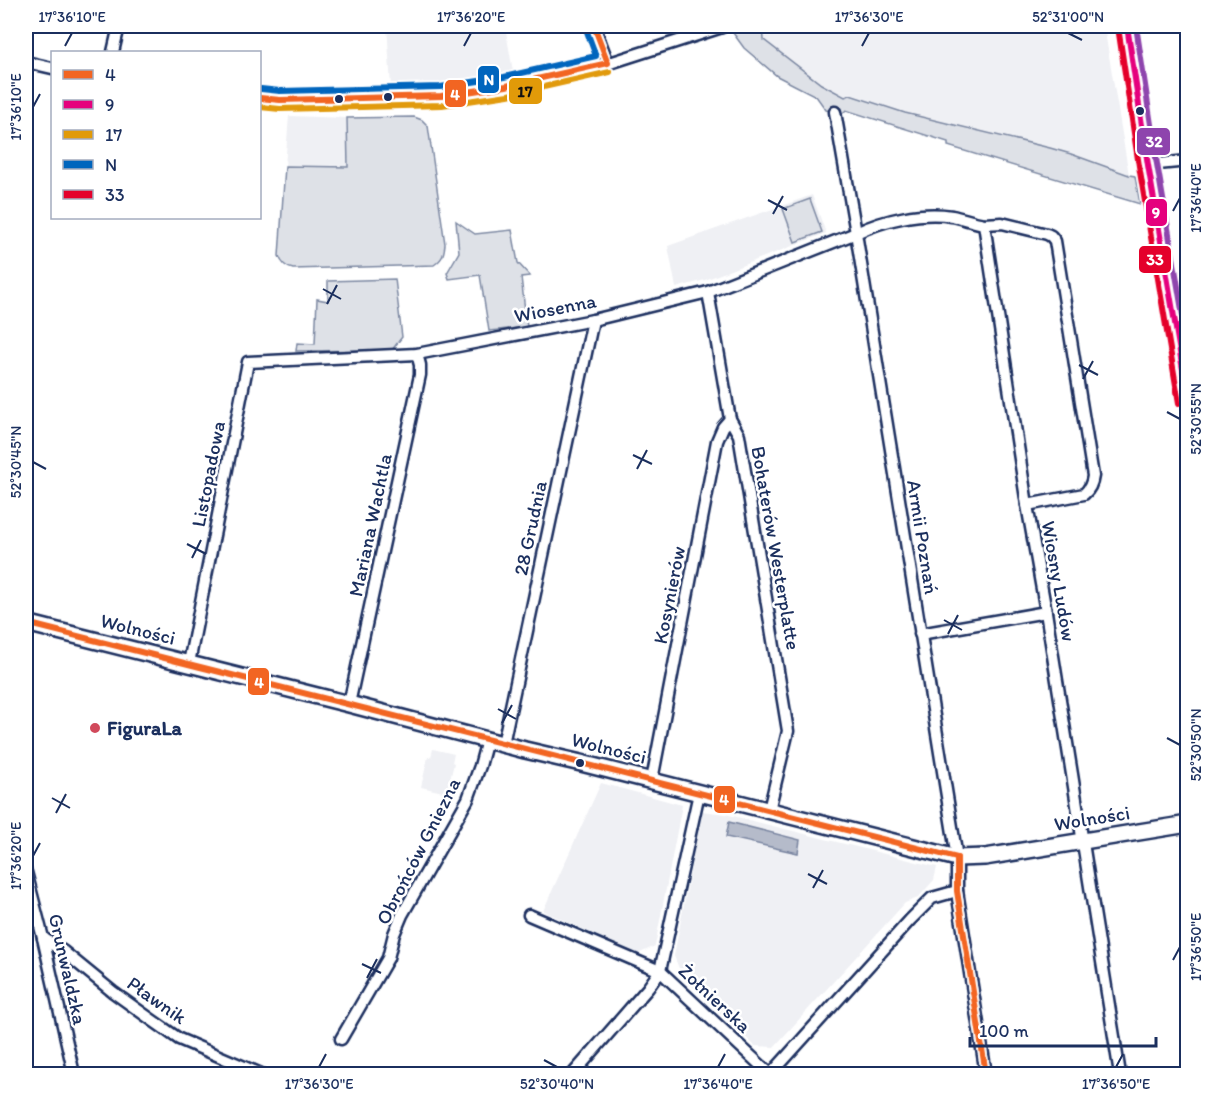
<svg xmlns="http://www.w3.org/2000/svg" width="1213" height="1100" font-family="Itim,sans-serif">
<style>
.built{fill:#eff0f4}
.green{fill:#dee1e7;stroke:#7c88a2;stroke-width:1.5}
.water{fill:#b5bbca;stroke:#77839f;stroke-width:1.5}
.lines{fill:none;stroke-linecap:round;stroke-linejoin:round}
.street-casing{stroke:#1b2f5e;stroke-width:15}
.secondary-casing{stroke:#1b2f5e;stroke-width:20}
.street{stroke:#fff;stroke-width:10}
.secondary{stroke:#fff;stroke-width:15}
.bus-1-casing{stroke:#fff;stroke-width:10}
.bus-2-casing{stroke:#fff;stroke-width:10}
.bus-3-casing{stroke:#fff;stroke-width:10}
.bus-4-casing{stroke:#fff;stroke-width:10}
.bus-5-casing{stroke:#fff;stroke-width:10}
.bus-6-casing{stroke:#fff;stroke-width:10}
.bus-1{stroke:#f26522;stroke-width:6}
.bus-2{stroke:#e5007d;stroke-width:6}
.bus-3{stroke:#e19a09;stroke-width:6}
.bus-4{stroke:#0065bd;stroke-width:6}
.bus-5{stroke:#e4002b;stroke-width:6}
.bus-6{stroke:#8e44ad;stroke-width:6}
.ticks{fill:none;stroke:#1b2f5e;stroke-width:2}
.bus-dot{fill:#1b2f5e;stroke:#fff;stroke-width:2}
.poi-dot{fill:#d1495b;stroke:#fff;stroke-width:2}
.labels{text-anchor:middle;stroke-width:5;stroke-linejoin:round;paint-order:stroke}
.street-label{font-size:20px;fill:#1b2f5e;stroke:#fff}
.poi-label{font-size:20px;font-weight:bold;fill:#1b2f5e;stroke:#fff;text-anchor:start}
.line-badge{stroke:#fff;stroke-width:2}
.badge-label{font-size:16px;text-anchor:middle;font-weight:bold;fill:#fff}
.pale-badge-label{font-size:16px;text-anchor:middle;font-weight:bold;fill:#111}
.neatline{fill:none;stroke:#1b2f5e;stroke-width:2}
.ticks-label{font-size:15px;text-anchor:middle;fill:#1b2f5e}
</style>
<rect width="100%" height="100%" fill="#fff"/>
<filter id="ink" filterUnits="userSpaceOnUse"><feTurbulence type="fractalNoise" baseFrequency=".0167" numOctaves="2"/><feDisplacementMap in="SourceGraphic" scale="12" xChannelSelector="R" yChannelSelector="G"/><feConvolveMatrix kernelMatrix="1 2 1 2 8 2 1 2 1" color-interpolation-filters="sRGB"/></filter>
<g filter="url(#ink)">
<g class="built">
<polygon points="387,26 505,26 514,77 391,87"/>
<polygon points="763,26 1104,26 1129,175 1089,160 1050,148 905,113 850,95 846,97 821,84 764,40"/>
<polygon points="289,116 347,118 348,167 285,166"/>
<polygon points="812,195 826,233 705,280 676,288 668,246"/>
<polygon points="433,749 454,754 452,762 454,763 447,793 421,787 428,757 431,757"/>
<polygon points="601,783 682,805 655,946 638,954 543,911"/>
<polygon points="702,811 725,814 937,867 934,880 918,898 905,903 774,1047 755,1046 682,976 674,956"/>
</g>
<g class="green">
<polygon points="728,26 763,26 764,40 821,84 845,97 850,95 905,113 1050,148 1071,154 1129,175 1135,176 1140,204 948,146 948,142 846,110 843,113 826,110 816,96 777,76 744,48"/>
<path d="M414,117L422,120L428,126L445,244C444,254 443,259 434,265L293,269C286,267 282,264 279,256L285,166L348,167L347,118Z"/>
<polygon points="810,199 822,232 795,242 783,209"/>
<polygon points="456,221 475,234 512,230 518,263 530,276 521,277 527,327 489,331 480,275 449,279 447,273 459,252"/>
<polygon points="395,279 402,337 392,350 296,351 297,343 315,344 317,299 328,301 328,281"/>
</g>
<polygon class="water" points="729,822 800,840 798,853 726,837"/>
<g class="lines">
<g class="street-casing">
<g id="street">
<polyline points="594,26 608,63"/>
<polyline points="113,52 119,26"/>
<polyline points="26,62 52,68"/>
<polyline points="260,98 280,100 441,96 506,86 613,62 722,27"/>
<polyline points="835,112 856,233 957,858 957,891 986,1074"/>
<polyline points="1148,165 1188,161"/>
<path d="M984,224L1002,223L1047,234L1051,236L1055,241L1093,476C1092,484 1090,489 1084,494L1027,505"/>
<polyline points="708,292 730,419 739,435 788,731 769,810"/>
<polyline points="920,634 1046,612"/>
<path d="M189,663L248,362L417,354L593,320L708,292L856,233C883,220 921,211 952,216C962,218 973,222 984,224L1027,505L1046,612L1120,1074"/>
<polyline points="349,704 420,375 420,365 417,354"/>
<polyline points="503,744 593,320"/>
<polyline points="652,780 717,441 723,427 730,419"/>
<polyline points="26,872 43,938 74,1074"/>
<polyline points="529,915 660,971 770,1074"/>
<polyline points="43,938 64,952 113,992 152,1020 179,1039 261,1074"/>
<polyline points="341,1039 388,958 394,934 402,915 468,799 480,766 487,740"/>
<polyline points="573,1074 648,988 660,971 699,793"/>
<polyline points="771,1074 910,920 932,898 957,891"/>
</g>
</g>
<g class="secondary-casing">
<g id="secondary">
<polyline points="1127,26 1148,165 1188,402"/>
<polyline points="26,623 349,704 525,750 581,763 957,858 985,857 1188,824"/>
</g>
</g>
<use href="#street" class="street"/>
<use href="#secondary" class="secondary"/>
<g class="bus-1-casing">
<g id="bus-1">
<polyline points="260,98 280,100 441,96 506,86 608,63 594,26"/>
<polyline points="26,623 957,858"/>
<polyline points="957,858 957,891 986,1074"/>
</g>
</g>
<g class="bus-2-casing">
<polyline id="bus-2" points="1127,26 1148,165 1188,399"/>
</g>
<g class="bus-3-casing">
<polyline id="bus-3" points="260,107 280,109 442,105 508,95 610,72"/>
</g>
<g class="bus-4-casing">
<polyline id="bus-4" points="261,89 280,91 440,87 504,77 596,56 586,29"/>
</g>
<g class="bus-5-casing">
<polyline id="bus-5" points="1118,27 1139,166 1179,403"/>
</g>
<g class="bus-6-casing">
<polyline id="bus-6" points="1136,26 1157,164 1188,345"/>
</g>
<use href="#bus-1" class="bus-1"/>
<use href="#bus-2" class="bus-2"/>
<use href="#bus-3" class="bus-3"/>
<use href="#bus-4" class="bus-4"/>
<use href="#bus-5" class="bus-5"/>
<use href="#bus-6" class="bus-6"/>
</g>
</g>
<path class="ticks" d="M1068,33L1082,40M65,46L72,33M464,46L471,33M862,46L869,33M33,107L40,94M768,200L787,210M1173,211L1180,198M773,214L783,196M323,289L341,299M327,304L337,285M1079,365L1098,375M1083,379L1093,361M1167,412L1180,419M633,455L652,464M33,462L46,469M637,469L647,450M187,544L206,554M192,558L201,540M944,620L962,630M948,634L958,615M498,709L516,719M502,723L512,705M1167,738L1180,745M52,798L70,808M56,813L66,794M33,856L40,843M808,874L827,884M813,888L823,870M1173,960L1180,947M362,964L381,973M367,978L377,959M544,1060L557,1067M319,1067L326,1054M718,1067L725,1054M1116,1067L1123,1054"/>
<g class="bus-dot">
<circle cx="388" cy="97" r="5"/>
<circle cx="339" cy="99" r="5"/>
<circle cx="1140" cy="111" r="5"/>
<circle cx="580" cy="763" r="5"/>
</g>
<circle class="poi-dot" cx="95" cy="728" r="6"/>
<g class="labels">
<g class="street-label">
<text transform="translate(555 308) rotate(-11)" y="7">Wiosenna</text>
<text transform="translate(208 474) rotate(-79)" y="7">Listopadowa</text>
<text transform="translate(370 525) rotate(-78)" y="7">Mariana Wachtla</text>
<text transform="translate(530 528) rotate(-78)" y="7">28 Grudnia</text>
<text transform="translate(923 537) rotate(81)" y="7">Armii Poznań</text>
<text transform="translate(776 548) rotate(80)" y="7">Bohaterów Westerplatte</text>
<text transform="translate(1059 581) rotate(80)" y="7">Wiosny Ludów</text>
<text transform="translate(669 595) rotate(-79)" y="7">Kosynierów</text>
<text transform="translate(138 629) rotate(14)" y="7">Wolności</text>
<text transform="translate(609 748) rotate(14)" y="7">Wolności</text>
<text transform="translate(1092 818) rotate(-9)" y="7">Wolności</text>
<text transform="translate(418 851) rotate(-63)" y="7">Obrońców Gniezna</text>
<text transform="translate(68 969) rotate(77)" y="7">Grunwaldzka</text>
<text transform="translate(715 998) rotate(43)" y="7">Żołnierska</text>
<text transform="translate(157 1000) rotate(35)" y="7">Pławnik</text>
</g>
<g class="poi-label">
<text x="107" y="735">FiguraLa</text>
</g>
</g>
<g class="line-badge">
<rect x="477" y="65" width="23" height="29" rx="6" fill="#0065bd"/>
<rect x="508" y="77" width="35" height="28" rx="6" fill="#e19a09"/>
<rect x="444" y="79" width="23" height="29" rx="6" fill="#f26522"/>
<rect x="1136" y="127" width="35" height="29" rx="6" fill="#8e44ad"/>
<rect x="1145" y="198" width="23" height="29" rx="6" fill="#e5007d"/>
<rect x="1138" y="245" width="34" height="29" rx="6" fill="#e4002b"/>
<rect x="247" y="667" width="23" height="29" rx="6" fill="#f26522"/>
<rect x="713" y="785" width="23" height="29" rx="6" fill="#f26522"/>
</g>
<g class="badge-label">
<text x="489" y="85">N</text>
<text x="455" y="100">4</text>
<text x="1154" y="147">32</text>
<text x="1156" y="218">9</text>
<text x="1155" y="265">33</text>
<text x="259" y="688">4</text>
<text x="724" y="805">4</text>
</g>
<g class="pale-badge-label">
<text x="525" y="97">17</text>
</g>
<rect width="1213" height="1100" fill="none" stroke="#fff" stroke-width="66"/>
<rect x="51" y="51" width="210" height="168" fill="#ffffff" stroke="#a4acbf" stroke-width="1.5"/>
<rect x="63" y="70" width="30" height="9" fill="#f26522" stroke="#a4acbf" stroke-width="1.5"/>
<text x="105" y="81" font-size="18" fill="#1b2f5e">4</text>
<rect x="63" y="100" width="30" height="9" fill="#e5007d" stroke="#a4acbf" stroke-width="1.5"/>
<text x="105" y="111" font-size="18" fill="#1b2f5e">9</text>
<rect x="63" y="130" width="30" height="9" fill="#e19a09" stroke="#a4acbf" stroke-width="1.5"/>
<text x="105" y="141" font-size="18" fill="#1b2f5e">17</text>
<rect x="63" y="160" width="30" height="9" fill="#0065bd" stroke="#a4acbf" stroke-width="1.5"/>
<text x="105" y="171" font-size="18" fill="#1b2f5e">N</text>
<rect x="63" y="190" width="30" height="9" fill="#e4002b" stroke="#a4acbf" stroke-width="1.5"/>
<text x="105" y="201" font-size="18" fill="#1b2f5e">33</text>
<path d="M970 1037v9h186v-9" fill="none" stroke="#1b2f5e" stroke-width="3"/>
<text x="979" y="1037" font-size="18" fill="#1b2f5e" stroke="#ffffff" stroke-width="4.5" paint-order="stroke">100 m</text>
<rect x="33" y="33" width="1147" height="1034" class="neatline"/>
<g class="ticks-label">
<text x="72" y="22">17°36'10"E</text>
<text x="471" y="22">17°36'20"E</text>
<text x="869" y="22">17°36'30"E</text>
<text x="1068" y="22">52°31'00"N</text>
<text transform="translate(16 107) rotate(-90)" y="5">17°36'10"E</text>
<text transform="translate(1196 198) rotate(-90)" y="5">17°36'40"E</text>
<text transform="translate(1196 419) rotate(-90)" y="5">52°30'55"N</text>
<text transform="translate(16 462) rotate(-90)" y="5">52°30'45"N</text>
<text transform="translate(1196 745) rotate(-90)" y="5">52°30'50"N</text>
<text transform="translate(16 856) rotate(-90)" y="5">17°36'20"E</text>
<text transform="translate(1196 947) rotate(-90)" y="5">17°36'50"E</text>
<text x="319" y="1089">17°36'30"E</text>
<text x="557" y="1089">52°30'40"N</text>
<text x="718" y="1089">17°36'40"E</text>
<text x="1116" y="1089">17°36'50"E</text>
</g>
</svg>
